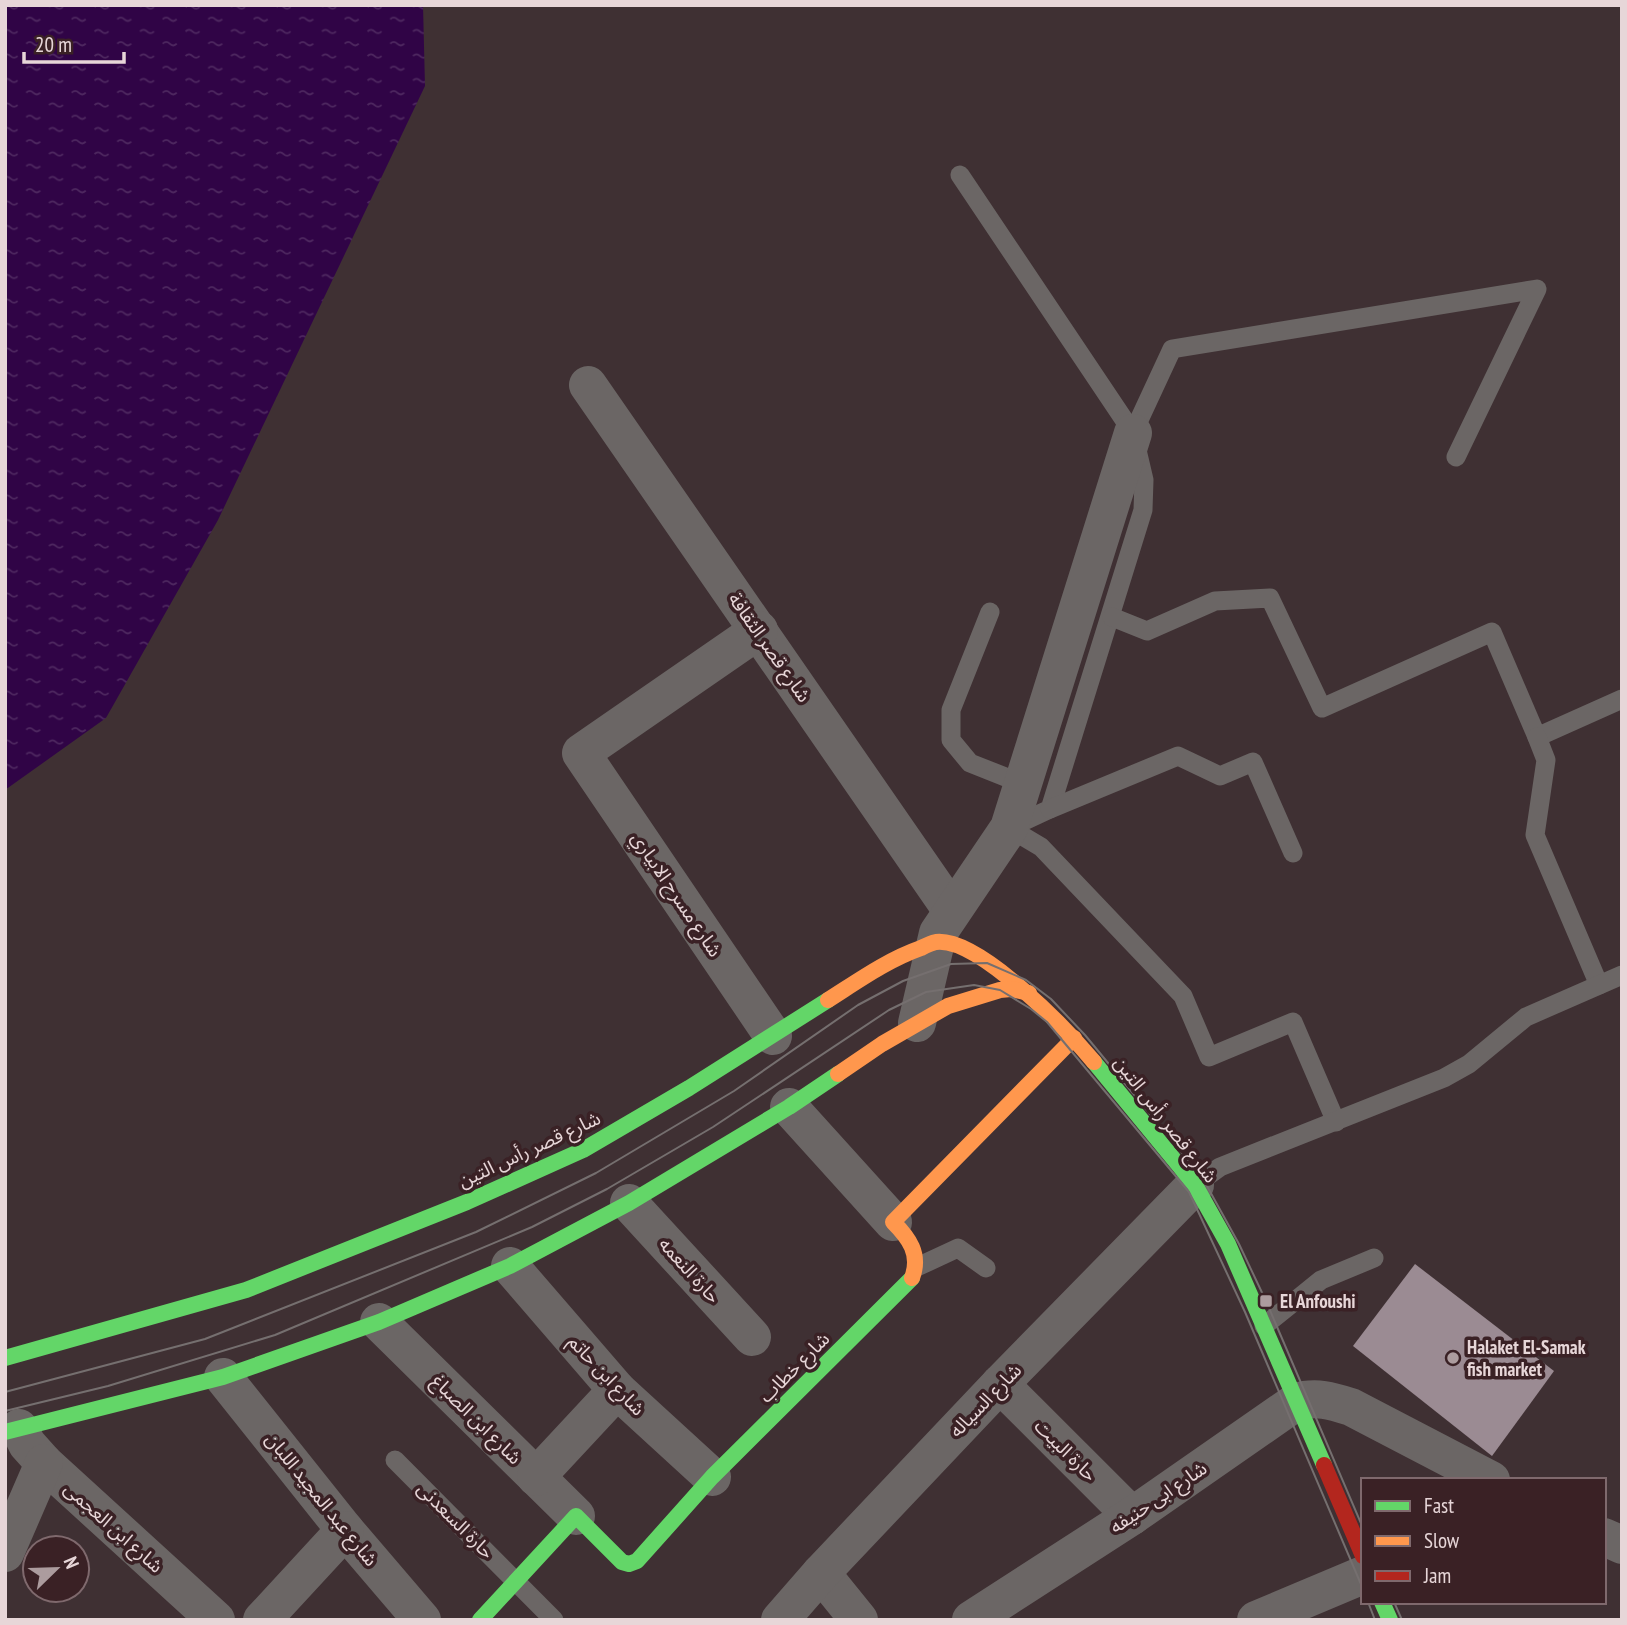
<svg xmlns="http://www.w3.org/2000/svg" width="1627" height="1625" font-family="'PT Sans Narrow','Noto Sans Arabic',sans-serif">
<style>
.water{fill:url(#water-ripples)}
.building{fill:#9b8b93}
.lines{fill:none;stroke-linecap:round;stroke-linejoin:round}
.lane{stroke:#6b6665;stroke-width:19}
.street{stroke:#6b6665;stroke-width:38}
.fast{stroke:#63d668;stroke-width:16}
.slow{stroke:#ff974d;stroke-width:16}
.jam{stroke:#b3261e;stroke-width:16}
.tram{stroke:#756f6f;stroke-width:2}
.poi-dot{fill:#ac9c9e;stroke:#3a2125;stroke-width:2.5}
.labels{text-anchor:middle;stroke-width:7;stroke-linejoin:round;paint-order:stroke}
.street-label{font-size:19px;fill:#e7d6d8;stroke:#3a2125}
.poi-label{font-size:19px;font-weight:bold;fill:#e7d6d8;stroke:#3a2125;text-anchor:start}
</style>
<defs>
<pattern id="water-ripples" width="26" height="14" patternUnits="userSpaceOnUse" patternTransform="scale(1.75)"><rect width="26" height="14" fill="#300446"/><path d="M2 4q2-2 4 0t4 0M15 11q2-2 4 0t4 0" fill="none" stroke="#4e2860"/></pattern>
</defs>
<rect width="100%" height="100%" fill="#3f3033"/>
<polygon class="water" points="5,5 423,5 425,86 218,520 106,718 5,790"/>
<polygon class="building" points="1415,1264 1554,1371 1492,1456 1353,1346"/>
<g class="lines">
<g class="lane">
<polyline points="960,175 1133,433 1144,480 1143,510 1050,809 1009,828"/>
<polyline points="1133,433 1172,349 1537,289 1456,457"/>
<polyline points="990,612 951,710 951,740 970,763 1023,784"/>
<polyline points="1112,617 1147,631 1215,601 1270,598 1322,708 1492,632 1537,737 1622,699"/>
<polyline points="1537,737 1546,760 1535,835 1599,985"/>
<polyline points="1050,809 1178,756 1220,776 1253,762 1293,853"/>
<polyline points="1009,828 1041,847 1183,996 1209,1057 1293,1022 1336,1122"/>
<polyline points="1195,1185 1220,1167 1444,1078 1469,1064 1526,1017 1622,975"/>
<polyline points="917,1267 958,1248 986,1268"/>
<polyline points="1264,1326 1321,1280 1374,1258"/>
<polyline points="395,1460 554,1620"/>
</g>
<g class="street">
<polyline points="588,385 952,911"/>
<polyline points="759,630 581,753 773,1036"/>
<polyline points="917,1023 938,933 1009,828 1133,433"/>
<polyline points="789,1107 893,1222"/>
<polyline points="629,1203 752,1337"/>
<polyline points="510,1266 617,1390 712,1477"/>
<polyline points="379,1322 576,1516"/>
<polyline points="223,1377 345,1530 422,1620"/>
<polyline points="1000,1384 1132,1516"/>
<polyline points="19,1428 27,1444 44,1463 216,1620"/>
<polyline points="536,1477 617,1390"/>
<polyline points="1604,1537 1622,1545"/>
<polyline points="5,1553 44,1463"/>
<polyline points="821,1573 859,1620"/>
<polyline points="262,1620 345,1530"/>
<polyline points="780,1620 821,1573 1000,1384 1195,1185"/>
<path d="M971,1620L1132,1516L1296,1402C1316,1396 1332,1401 1351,1407L1491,1480"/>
<polyline points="1256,1620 1363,1575"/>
</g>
<g class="fast">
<polyline points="1094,1062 1195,1185 1228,1244 1324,1465"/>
<polyline points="5,1358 246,1290 467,1202 583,1150 689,1088 828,1000"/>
<polyline points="5,1432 223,1377 379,1322 510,1266 629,1203 789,1107 838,1074"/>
<polyline points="1382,1602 1390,1620"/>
<polyline points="480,1620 576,1516 622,1562 629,1564 637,1561 712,1477 912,1278"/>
</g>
<g class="slow">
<path d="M828,1000C858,981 887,960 921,948C925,946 931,943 936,942C979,937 1068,1031 1094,1062"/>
<polyline points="838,1074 882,1044 948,1006 1000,990 1011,989 1029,993"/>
<path d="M912,1278C921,1254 909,1238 893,1222L1074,1038"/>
</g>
<polyline class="jam" points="1324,1465 1363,1556"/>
<g class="tram">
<polyline points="5,1392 205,1339 476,1232 596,1173 734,1091 858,1005 903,981 951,964 987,963 1026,980 1051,999 1085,1035 1202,1177 1239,1244 1266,1301 1363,1528"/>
<polyline points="5,1411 108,1386 275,1335 532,1227 607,1189 713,1127 889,1010 926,992 974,985 1000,990 1031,1009 1047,1022 1189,1192 1245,1312 1363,1589"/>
<polyline points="1368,1602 1375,1620"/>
<polyline points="1394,1602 1402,1620"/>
</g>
</g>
<g class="poi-dot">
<rect x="1259" y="1294" width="14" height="14" rx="3.5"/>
<circle cx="1453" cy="1358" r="7"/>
</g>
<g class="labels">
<g class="street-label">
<text transform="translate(770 647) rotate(55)" y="7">شارع قصر الثقافة</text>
<text transform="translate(677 894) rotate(56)" y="7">شارع مسرح الابياري</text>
<text transform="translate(1166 1119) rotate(52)" y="7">شارع قصر رأس التين</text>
<text transform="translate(529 1149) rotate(-25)" y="7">شارع قصر رأس التين</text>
<text transform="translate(690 1270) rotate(48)" y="7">حارة النعمه</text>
<text transform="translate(794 1367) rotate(-45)" y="7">شارع خطاب</text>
<text transform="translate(607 1375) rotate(47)" y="7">شارع ابن حاتم</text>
<text transform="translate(985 1400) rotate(-46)" y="7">شارع السياله</text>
<text transform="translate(477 1419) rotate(45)" y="7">شارع ابن الصباغ</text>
<text transform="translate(1066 1450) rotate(45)" y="7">حارة البيت</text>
<text transform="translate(1158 1497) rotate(-34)" y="7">شارع ابى حنيفه</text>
<text transform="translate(322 1499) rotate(51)" y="7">شارع عبد المجيد اللبان</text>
<text transform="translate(456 1520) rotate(45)" y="7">حارة السعدنى</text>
<text transform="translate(114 1527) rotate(42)" y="7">شارع ابن العجمى</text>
</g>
<g class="poi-label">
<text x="1280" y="1308">El Anfoushi</text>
<text x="1467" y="1354">Halaket El-Samak<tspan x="1467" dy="22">fish market</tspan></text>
</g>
</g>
<rect width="1627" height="1625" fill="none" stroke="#e7d6d8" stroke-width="14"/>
<rect x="1361" y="1478" width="245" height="126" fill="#3a2125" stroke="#7f696d" stroke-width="2"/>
<rect x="1375" y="1501" width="35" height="10" fill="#63d668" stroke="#7f696d" stroke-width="2"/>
<text x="1424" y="1513" font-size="21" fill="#e7d6d8">Fast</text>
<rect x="1375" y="1536" width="35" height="10" fill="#ff974d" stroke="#7f696d" stroke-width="2"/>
<text x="1424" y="1548" font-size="21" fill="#e7d6d8">Slow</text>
<rect x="1375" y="1571" width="35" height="10" fill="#b3261e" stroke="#7f696d" stroke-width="2"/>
<text x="1424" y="1583" font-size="21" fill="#e7d6d8">Jam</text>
<g transform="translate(56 1569) rotate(67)"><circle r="33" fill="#3a2125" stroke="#7f696d" stroke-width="2"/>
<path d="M0-5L12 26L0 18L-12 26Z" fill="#ac9c9e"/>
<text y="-10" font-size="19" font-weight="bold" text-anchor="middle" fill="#e7d6d8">N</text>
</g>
<path d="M24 52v10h100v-10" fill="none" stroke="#e7d6d8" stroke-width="3.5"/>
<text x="35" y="52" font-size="21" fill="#e7d6d8" stroke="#3a2125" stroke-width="5" paint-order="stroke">20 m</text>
</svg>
